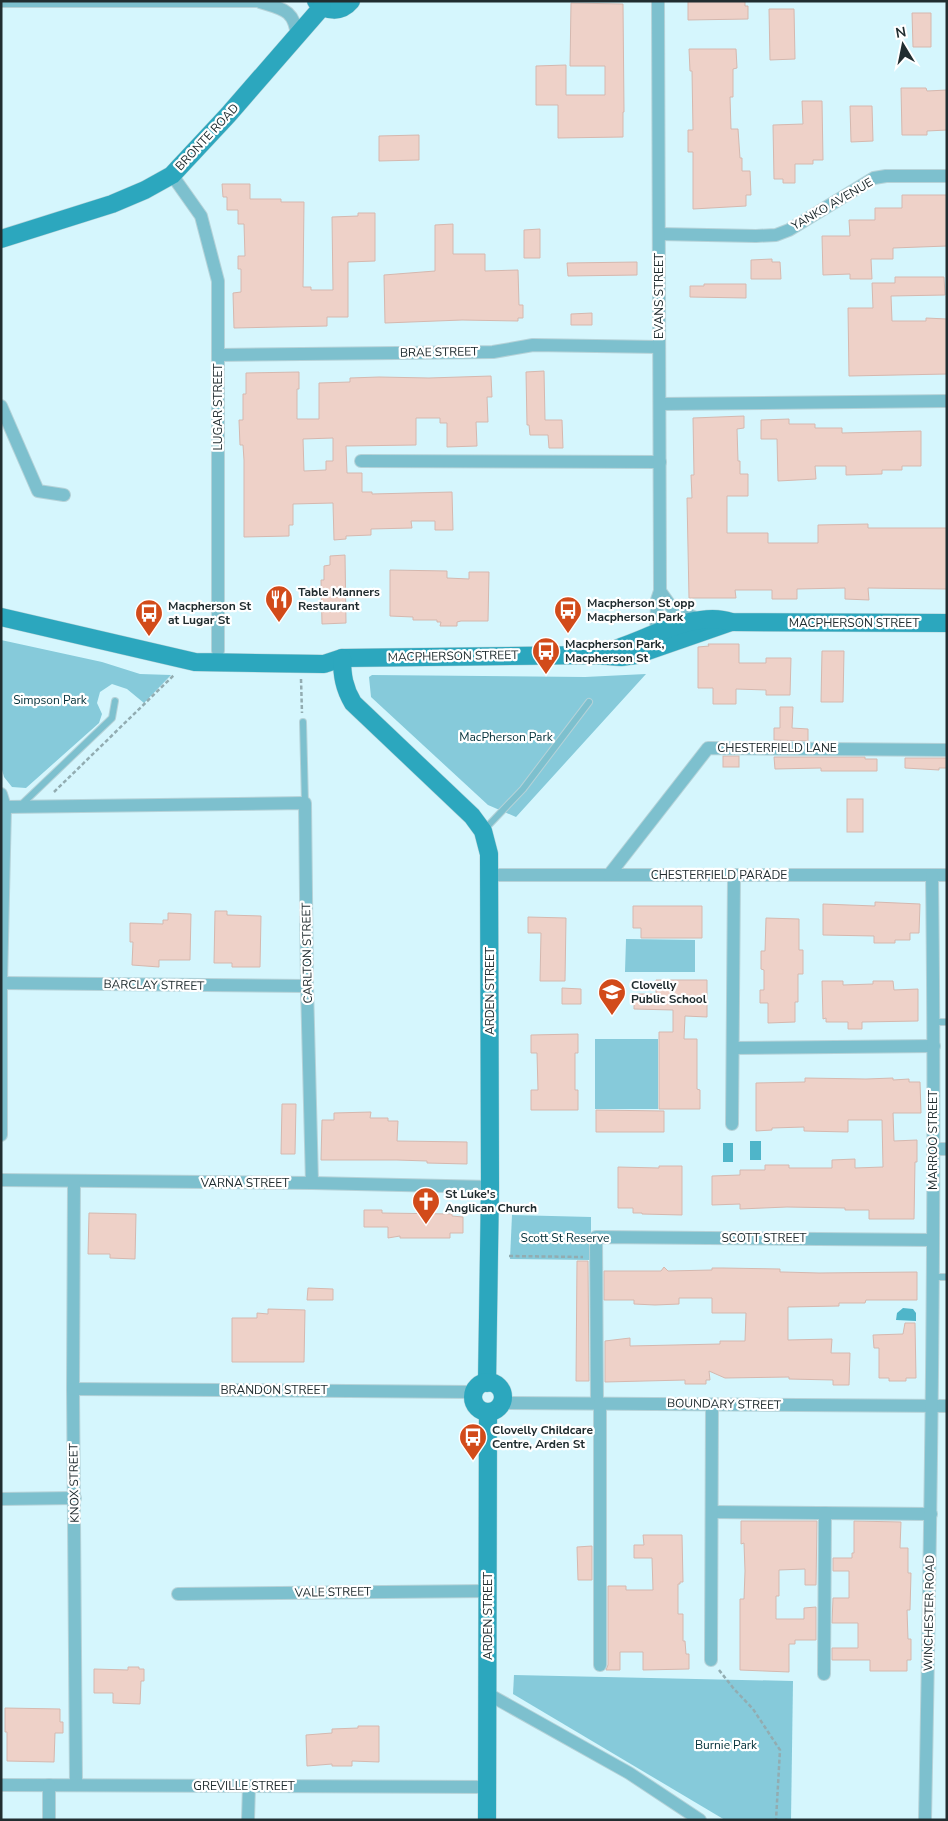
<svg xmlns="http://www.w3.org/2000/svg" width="948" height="1821" font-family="'Nunito Sans',sans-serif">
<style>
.green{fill:#86cada}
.water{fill:#4fb5c9}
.building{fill:#eed1c8;stroke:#d5b8af;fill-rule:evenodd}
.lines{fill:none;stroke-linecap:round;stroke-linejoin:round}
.service-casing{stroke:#b5d2d8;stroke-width:8}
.minor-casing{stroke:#b5d2d8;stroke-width:14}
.secondary-casing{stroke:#b5d2d8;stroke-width:19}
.path{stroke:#92acb1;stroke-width:2.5;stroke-dasharray:4 2.5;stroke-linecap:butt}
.service{stroke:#7dc0ce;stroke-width:6}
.minor{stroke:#7dc0ce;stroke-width:12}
.secondary{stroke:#2ca7be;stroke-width:18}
.labels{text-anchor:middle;stroke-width:4.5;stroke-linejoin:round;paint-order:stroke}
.street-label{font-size:12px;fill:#212d30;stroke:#fff}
.poi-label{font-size:12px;font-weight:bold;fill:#212d30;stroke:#fff;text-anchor:start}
.park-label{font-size:12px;fill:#002f38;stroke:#fff}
</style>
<rect width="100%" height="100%" fill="#d5f6fd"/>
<g class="green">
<polygon points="1,640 102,662 140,674 171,675 144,703 127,689 112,684 100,692 97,703 102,714 99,723 26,788 12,787 4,777 1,766"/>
<polygon points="646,674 516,817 488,805 371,697 369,677 372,675 585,677"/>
<polygon points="626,939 695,940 695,972 625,972"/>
<rect x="595" y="1039" width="63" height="70"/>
<polygon points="512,1215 591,1217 591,1260 510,1259"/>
<polygon points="514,1675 793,1681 791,1820 725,1820 513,1694"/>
</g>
<g class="water">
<rect x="750" y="1141" width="11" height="19"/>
<rect x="723" y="1143" width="10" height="19"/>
<polygon points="903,1308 913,1309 916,1313 916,1321 896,1320 897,1313"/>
</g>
<g class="building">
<polygon points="688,1 745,1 745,6 748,6 748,19 688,20"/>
<polygon points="571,3 623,4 624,112 623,112 623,137 558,138 558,105 536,105 536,66 566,65 566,95 605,95 605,66 570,66"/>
<polygon points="769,9 794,9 795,59 770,60"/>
<polygon points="912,13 931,13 931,47 913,47"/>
<polygon points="689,49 736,49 737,68 733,69 733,97 730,97 731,129 738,129 740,158 742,158 742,171 750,171 751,195 746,195 746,206 693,209 693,152 688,152 688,130 693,130 692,71 690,71"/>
<polygon points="901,88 926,88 927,91 947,90 947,130 927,131 927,135 902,135"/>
<polygon points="802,101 822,101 823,160 813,160 813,164 795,164 795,183 783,183 783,179 774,179 773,125 803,124"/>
<polygon points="850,106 872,106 873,141 851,142"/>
<polygon points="419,135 419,160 379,161 379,136"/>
<polygon points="222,184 250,184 250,199 281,199 281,202 304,202 303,287 311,287 311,290 333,290 332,217 358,216 358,213 375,213 375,261 348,262 348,317 327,317 327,326 234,328 233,293 241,292 241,269 238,269 238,256 245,256 244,224 238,224 238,210 227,210 227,197 223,197"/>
<polygon points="902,195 947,195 947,246 893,248 893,259 871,259 872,279 850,279 850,274 823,275 822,236 850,236 849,220 875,220 875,208 902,208"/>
<polygon points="453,224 453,254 485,254 485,271 518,270 519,305 523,305 523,318 518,318 518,321 462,320 385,323 384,275 435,271 435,225"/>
<polygon points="540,229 540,258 524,258 524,230"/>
<polygon points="772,259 772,262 780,262 781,279 751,279 751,260"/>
<polygon points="637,262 637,275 568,276 567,263"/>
<polygon points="895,277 944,277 945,295 891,296 892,321 926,321 926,318 947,319 947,374 849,376 848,308 873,308 872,283 895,283"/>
<polygon points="704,284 746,284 746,298 690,297 690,286 704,286"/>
<polygon points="592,313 592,325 571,325 571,314"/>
<polygon points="544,371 545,420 562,420 563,448 549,448 548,435 530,435 529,425 527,425 526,372"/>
<path d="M299,372V389H297V419H319V383L350,382V378L379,377L429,378L491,376L492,397H487L488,422H476L477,446L447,447V423H440V418H416V445L346,446L347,473H362V492H372V494L452,492L453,530H435V521H411L412,528L371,529V535L346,536V539L334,540L333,503L293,504V525H289V536L244,537V460L243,445H240L239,420H243V394H246V373ZM333,438V461H326V470L304,471L303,439Z"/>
<polygon points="744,416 744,428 737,429 738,461 740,461 740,474 748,474 748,496 727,496 727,533 768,533 768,543 818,543 818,525 868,524 868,528 947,528 947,589 868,588 869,600 845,599 845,588 797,589 797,599 772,599 772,590 735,590 736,598 689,598 687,498 692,498 691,475 694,475 693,418"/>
<polygon points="789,419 789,424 815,424 815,428 842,428 842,433 921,431 921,466 902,466 902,470 882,470 882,474 846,475 846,466 815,466 816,479 778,481 777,439 761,439 761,420"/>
<polygon points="345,555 346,623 322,624 321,580 324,580 324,566 330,565 330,556"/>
<polygon points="390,570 447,571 447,578 469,579 469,572 489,572 488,621 461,621 457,622 457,626 440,626 441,622 437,622 437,620 413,620 413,617 390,616"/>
<polygon points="708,644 739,644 739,663 766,663 766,658 791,658 790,695 766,695 766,690 736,689 736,704 713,704 713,688 698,688 698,647 709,646"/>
<polygon points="822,651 844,651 843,702 821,702"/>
<polygon points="780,707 793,707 792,728 808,729 808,741 774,740 774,728 780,728"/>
<rect x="723" y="756" width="16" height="11"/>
<polygon points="774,757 865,757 865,759 877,759 877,771 821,771 821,768 775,769"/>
<polygon points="905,758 947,758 947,768 939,768 939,770 905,768"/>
<rect x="847" y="799" width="16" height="33"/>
<polygon points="875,902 920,904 919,933 910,933 910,940 895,940 895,943 874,943 874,936 823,935 823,904 875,906"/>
<polygon points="633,906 702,906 702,938 641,938 641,928 633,928"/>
<polygon points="215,911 227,911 227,915 261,916 260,967 232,967 232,963 214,963"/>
<polygon points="168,913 191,914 190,960 159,960 159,967 132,965 133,942 130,942 130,923 163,924 163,920 168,920"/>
<polygon points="528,917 566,918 565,981 540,981 541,933 528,933"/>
<polygon points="766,918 799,919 799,950 803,950 803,974 798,974 798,1002 795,1002 795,1022 768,1023 768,1003 760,1003 760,990 764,990 764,970 761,969 761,951 765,951"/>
<polygon points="656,980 707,980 707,1017 685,1016 684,1039 697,1039 697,1089 700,1090 700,1109 659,1109 659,1032 673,1032 673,1010 634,1009 634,994 656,994"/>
<polygon points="822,981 843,981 843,985 873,984 873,981 893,981 894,990 918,989 918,1021 862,1022 862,1029 848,1029 848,1022 826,1022 826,1018 823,1019"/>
<polygon points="562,988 581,989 581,1004 562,1004"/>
<polygon points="578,1034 578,1053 575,1053 575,1090 578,1090 578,1110 531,1110 531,1090 538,1090 537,1053 531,1053 531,1035"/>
<polygon points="805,1078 866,1079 893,1078 893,1080 909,1079 909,1082 920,1082 921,1113 893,1113 894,1141 917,1140 917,1162 915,1162 914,1219 869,1219 869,1210 845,1210 845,1208 787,1207 740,1209 740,1204 712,1205 712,1176 740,1175 740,1170 765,1170 765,1165 789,1165 789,1168 832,1168 832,1160 855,1159 855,1168 883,1167 882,1120 848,1120 848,1132 804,1131 804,1127 772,1128 772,1130 756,1131 756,1083 805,1082"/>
<polygon points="282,1104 296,1104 295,1154 281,1154"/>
<polygon points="596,1110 664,1111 664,1132 596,1132"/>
<polygon points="371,1112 370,1118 388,1118 388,1121 398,1121 397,1141 467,1142 467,1164 427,1163 427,1161 397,1160 321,1160 322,1120 334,1120 334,1113"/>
<polygon points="659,1166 682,1166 682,1215 642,1214 642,1213 633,1213 633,1208 618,1208 618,1167 659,1168"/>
<polygon points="364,1210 382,1210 382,1213 452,1214 452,1216 463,1217 463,1233 450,1233 450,1238 400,1238 400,1236 388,1238 388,1227 364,1227"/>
<polygon points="89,1213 136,1214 135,1259 110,1258 110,1254 88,1254"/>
<polygon points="577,1261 588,1261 589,1381 576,1381"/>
<polygon points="664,1267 668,1271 712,1270 712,1268 723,1268 780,1269 780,1272 783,1272 819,1273 917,1272 917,1300 866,1300 865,1303 839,1303 839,1306 788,1307 788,1340 832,1339 831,1353 850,1353 849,1385 833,1385 833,1380 789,1379 789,1377 725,1378 709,1371 710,1380 706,1380 706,1384 685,1384 685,1380 605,1382 605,1341 630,1338 630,1346 720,1344 720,1341 745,1341 746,1313 712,1313 712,1298 679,1298 679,1304 655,1305 634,1304 634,1300 604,1300 604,1271 661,1271"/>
<polygon points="308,1288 333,1289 333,1300 307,1300"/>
<polygon points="268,1309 305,1310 304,1362 232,1362 232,1318 257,1318 257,1313 268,1314"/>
<polygon points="905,1323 915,1323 916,1378 906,1378 906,1381 889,1381 889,1378 879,1378 879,1348 874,1348 873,1335 903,1334"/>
<polygon points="741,1521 817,1521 816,1585 805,1585 805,1569 779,1570 779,1596 776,1596 776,1619 804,1619 804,1608 816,1607 816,1640 795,1640 795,1644 789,1644 789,1672 740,1670 740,1599 744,1599 745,1571 744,1543 741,1544"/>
<polygon points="854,1521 901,1522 900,1548 908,1548 908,1573 911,1573 910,1610 907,1610 908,1639 911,1639 911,1660 907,1660 907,1671 870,1671 870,1660 832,1660 832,1648 858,1648 858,1623 832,1623 833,1598 849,1598 849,1571 833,1571 833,1558 852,1558 852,1553 854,1553"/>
<polygon points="643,1535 682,1535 683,1582 680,1582 680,1584 678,1584 678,1614 683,1614 683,1641 685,1641 686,1654 689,1654 689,1669 643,1670 643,1652 620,1652 620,1670 606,1670 608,1665 608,1586 626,1586 626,1590 653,1590 652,1558 634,1558 634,1545 644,1545"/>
<polygon points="592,1546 592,1580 578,1580 577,1547"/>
<polygon points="128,1667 139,1667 139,1669 144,1669 144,1681 141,1681 140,1704 113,1703 113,1693 94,1693 94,1669 128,1670"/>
<polygon points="5,1708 60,1709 60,1722 63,1722 63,1733 55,1733 54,1762 7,1761 7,1732 5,1732"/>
<polygon points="358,1726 379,1726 379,1762 352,1761 352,1766 332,1766 332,1764 307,1766 306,1735 332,1733 332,1729 358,1728"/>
</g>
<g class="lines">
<g class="service-casing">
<g id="service">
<polyline points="303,722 305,803"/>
<polyline points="21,805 112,718 115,701"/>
<polyline points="484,830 523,789 589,702"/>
<polyline points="934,1022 947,1022"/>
<polyline points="933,1277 947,1277"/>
</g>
</g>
<g class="minor-casing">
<g id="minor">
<polyline points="1,1 263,1"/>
<path d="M260,2C283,9 295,10 297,37"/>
<polyline points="172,175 201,216 218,281 218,651"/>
<polyline points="659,234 756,236 776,235 789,230 874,178 886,176 947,176"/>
<polyline points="218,355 493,352 533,345 659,347"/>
<polyline points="660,404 947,401"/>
<polyline points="1,406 38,491 64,495"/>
<polyline points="361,461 660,462"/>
<polyline points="660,591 672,608 698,619"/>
<polyline points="656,634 657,600 660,591 658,1"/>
<polyline points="1,794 5,807 1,983 1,1135"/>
<polyline points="5,807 305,803 307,986 312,1183"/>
<polyline points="491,875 947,875"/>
<polyline points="609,875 708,748 947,750"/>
<polyline points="1,983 307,986"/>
<polyline points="733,1048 934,1046"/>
<polyline points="732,1124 734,875"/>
<polyline points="933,1149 947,1149"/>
<polyline points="1,1180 312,1183 490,1187"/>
<polyline points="74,1182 73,1389 76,1785"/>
<polyline points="73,1389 474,1392"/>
<polyline points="502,1403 947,1406"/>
<polyline points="597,1403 596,1237 933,1240"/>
<polyline points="1,1499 75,1498"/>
<polyline points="712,1512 931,1514"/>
<polyline points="178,1594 488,1591"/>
<polyline points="711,1660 712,1405"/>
<polyline points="600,1665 600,1403"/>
<polyline points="824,1674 825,1513"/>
<polyline points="488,1694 629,1773 700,1820"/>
<polyline points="1,1785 487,1787"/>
<polyline points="49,1820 49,1785"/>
<polyline points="248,1820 249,1786"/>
<path d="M925,1820C931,1505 936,1190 932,875"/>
</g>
</g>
<g class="secondary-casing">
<g id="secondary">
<path d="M316,1C326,12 341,13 351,1"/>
<polyline points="1,239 112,204 145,190 172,175 228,115 322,7"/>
<polyline points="1,617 195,662 324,664 342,658 594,655 621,657 636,655 731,622"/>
<path d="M609,651C644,641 696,609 731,622L947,623"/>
<path d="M342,658C342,675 344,688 353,703L472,816L483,831L489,854L490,1187L487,1383"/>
<circle cx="488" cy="1397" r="15"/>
<polyline points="487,1820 488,1412"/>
</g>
</g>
<g class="path">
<polyline points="301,679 302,713"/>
<polyline points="54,792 175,674"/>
<polyline points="509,1256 583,1257"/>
<polyline points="719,1670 734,1689 753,1709 780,1750 776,1820"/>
</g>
<use href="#service" class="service"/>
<use href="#minor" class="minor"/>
<use href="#secondary" class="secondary"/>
</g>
<defs>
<g id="restaurant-pin" transform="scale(1.4375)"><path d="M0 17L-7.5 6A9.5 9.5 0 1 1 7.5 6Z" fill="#d24b1a" stroke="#fff"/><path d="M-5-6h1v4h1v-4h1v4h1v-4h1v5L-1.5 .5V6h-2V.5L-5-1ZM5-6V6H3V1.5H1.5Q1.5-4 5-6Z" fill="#fff"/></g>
<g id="bus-pin" transform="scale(1.4375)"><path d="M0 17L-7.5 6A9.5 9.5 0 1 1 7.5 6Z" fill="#d24b1a" stroke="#fff"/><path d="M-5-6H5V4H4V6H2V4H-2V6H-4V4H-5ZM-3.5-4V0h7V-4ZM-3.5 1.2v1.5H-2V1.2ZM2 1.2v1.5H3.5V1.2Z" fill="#fff"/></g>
<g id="school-pin" transform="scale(1.4375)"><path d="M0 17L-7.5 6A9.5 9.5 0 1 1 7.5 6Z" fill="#d24b1a" stroke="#fff"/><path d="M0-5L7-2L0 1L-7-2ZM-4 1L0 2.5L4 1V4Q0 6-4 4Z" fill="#fff"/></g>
<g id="church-pin" transform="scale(1.4375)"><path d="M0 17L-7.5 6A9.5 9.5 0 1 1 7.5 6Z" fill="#d24b1a" stroke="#fff"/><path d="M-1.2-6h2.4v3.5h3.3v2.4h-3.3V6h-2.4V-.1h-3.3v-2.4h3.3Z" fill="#fff"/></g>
</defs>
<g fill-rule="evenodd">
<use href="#restaurant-pin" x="279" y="599"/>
<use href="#bus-pin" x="568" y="610"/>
<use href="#bus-pin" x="149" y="613"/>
<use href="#bus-pin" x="546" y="651"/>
<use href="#school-pin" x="612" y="992"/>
<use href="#church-pin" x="426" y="1201"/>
<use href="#bus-pin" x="473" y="1437"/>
</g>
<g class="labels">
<g class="street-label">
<text transform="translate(207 137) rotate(-47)" y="4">BRONTE ROAD</text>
<text transform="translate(832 204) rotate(-30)" y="4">YANKO AVENUE</text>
<text transform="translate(659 296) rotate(-90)" y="4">EVANS STREET</text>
<text transform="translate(439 352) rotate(-1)" y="4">BRAE STREET</text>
<text transform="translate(218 407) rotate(-90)" y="4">LUGAR STREET</text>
<text x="854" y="627">MACPHERSON STREET</text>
<text transform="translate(453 656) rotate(-1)" y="4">MACPHERSON STREET</text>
<text x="777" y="752">CHESTERFIELD LANE</text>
<text x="719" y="879">CHESTERFIELD PARADE</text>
<text transform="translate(307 953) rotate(-91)" y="4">CARLTON STREET</text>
<text transform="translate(154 985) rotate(1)" y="4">BARCLAY STREET</text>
<text transform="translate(490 991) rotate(-90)" y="4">ARDEN STREET</text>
<text transform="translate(933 1140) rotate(-90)" y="4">MARROO STREET</text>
<text x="245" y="1187">VARNA STREET</text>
<text x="764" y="1242">SCOTT STREET</text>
<text x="274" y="1394">BRANDON STREET</text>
<text transform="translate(724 1404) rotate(1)" y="4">BOUNDARY STREET</text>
<text transform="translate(74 1483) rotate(-91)" y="4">KNOX STREET</text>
<text transform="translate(333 1592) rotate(-1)" y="4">VALE STREET</text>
<text transform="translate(929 1613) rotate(-89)" y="4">WINCHESTER ROAD</text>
<text transform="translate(488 1616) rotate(-90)" y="4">ARDEN STREET</text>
<text x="244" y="1790">GREVILLE STREET</text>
</g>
<g class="poi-label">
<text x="298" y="596">Table Manners<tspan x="298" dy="14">Restaurant</tspan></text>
<text x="587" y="607">Macpherson St opp<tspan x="587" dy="14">Macpherson Park</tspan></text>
<text x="168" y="610">Macpherson St<tspan x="168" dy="14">at Lugar St</tspan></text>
<text x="565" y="648">Macpherson Park,<tspan x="565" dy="14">Macpherson St</tspan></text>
<text x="631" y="989">Clovelly<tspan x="631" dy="14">Public School</tspan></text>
<text x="445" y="1198">St Luke's<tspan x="445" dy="14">Anglican Church</tspan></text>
<text x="492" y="1434">Clovelly Childcare<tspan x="492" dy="14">Centre, Arden St</tspan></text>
</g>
<g class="park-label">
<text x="50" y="704">Simpson Park</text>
<text x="506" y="741">MacPherson Park</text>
<text x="565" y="1242">Scott St Reserve</text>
<text x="726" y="1749">Burnie Park</text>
</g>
</g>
<rect width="948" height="1821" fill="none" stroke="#212d30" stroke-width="5"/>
<g transform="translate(903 45) rotate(350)" stroke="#ffffff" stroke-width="4" paint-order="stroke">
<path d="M0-4L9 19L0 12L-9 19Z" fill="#212d30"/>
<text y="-8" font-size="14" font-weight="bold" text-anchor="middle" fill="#212d30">N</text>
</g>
</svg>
